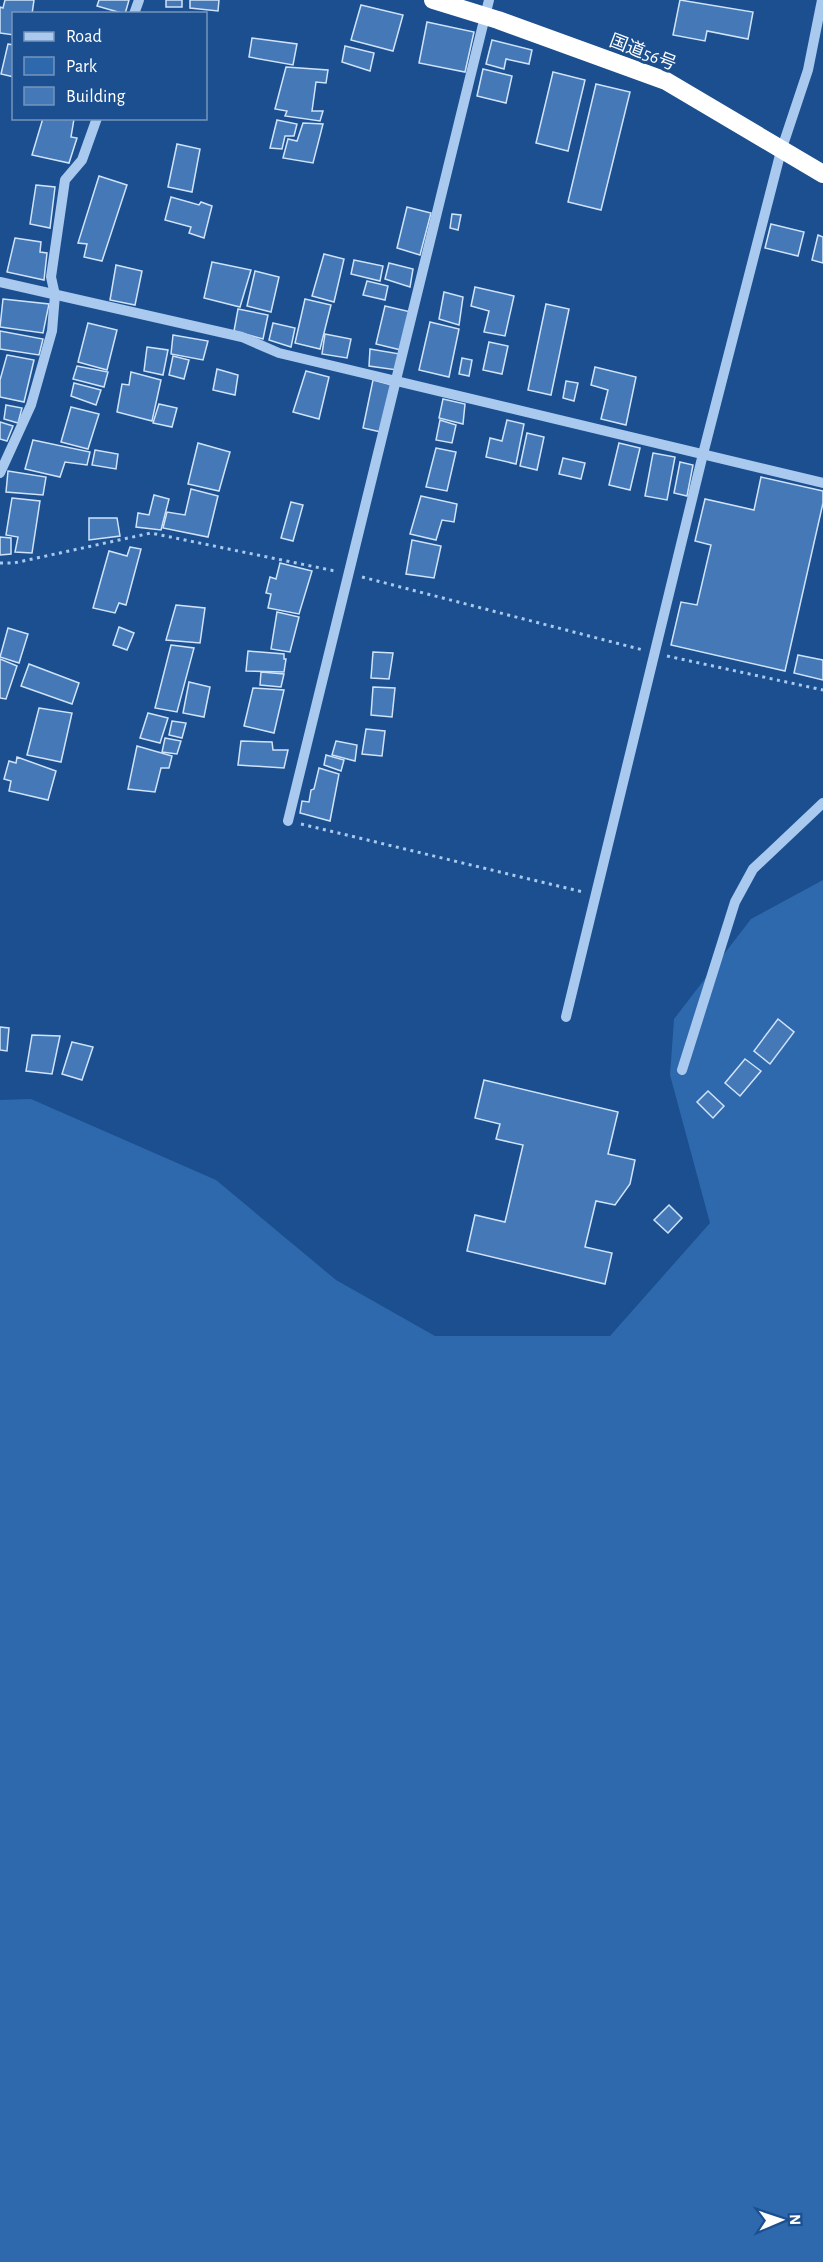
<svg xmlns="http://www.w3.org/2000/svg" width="823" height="2262" font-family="'Alegreya Sans','Noto Sans JP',sans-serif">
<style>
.green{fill:#2e69ad}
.building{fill:#4478b7;stroke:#cfe3fa;stroke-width:1.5}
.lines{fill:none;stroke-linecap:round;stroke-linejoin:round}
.path{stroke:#a9c9ee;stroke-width:3;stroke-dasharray:3 4.5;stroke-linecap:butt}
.minor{stroke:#a9c9ee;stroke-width:10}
.highway{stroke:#fff;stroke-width:18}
.labels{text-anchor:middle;stroke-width:6;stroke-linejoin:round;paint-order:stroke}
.street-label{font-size:18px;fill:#fff;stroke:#1b4f8f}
</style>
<rect width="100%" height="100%" fill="#1b4f8f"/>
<polygon class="green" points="823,880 823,2262 0,2262 0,1100 31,1099 216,1180 336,1280 435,1336 610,1336 710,1223 670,1075 674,1019 751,919"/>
<g class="building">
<polygon points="5,0 34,0 32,14 14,14 14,35 0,33 0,7 3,8"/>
<polygon points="99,0 129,0 125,14 97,6"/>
<rect x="166" y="0" width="16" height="7"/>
<polygon points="190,0 219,0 218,11 190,8"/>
<polygon points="680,0 753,12 748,39 707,31 705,41 673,35"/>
<polygon points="361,5 403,15 393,51 351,40"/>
<polygon points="427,22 474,32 465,72 419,63"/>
<polygon points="252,38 297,44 293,65 249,57"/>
<polygon points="492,40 532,50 529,64 506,59 504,69 486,64"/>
<polygon points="8,44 14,45 14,77 1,74"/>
<polygon points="345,46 374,53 370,71 342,62"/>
<polygon points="286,67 328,70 326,83 316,82 312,111 323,111 320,121 285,116 287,111 275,109"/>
<polygon points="483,69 512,76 506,103 477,96"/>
<polygon points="553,72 585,80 568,151 536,143"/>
<polygon points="596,84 630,92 601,210 568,202"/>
<polygon points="43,118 74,119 71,137 77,138 69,163 32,155"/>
<polygon points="277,120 297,124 294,136 285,136 282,149 270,148"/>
<polygon points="303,123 323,124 313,163 283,158 288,139 297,141"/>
<polygon points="177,144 200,149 192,192 168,187"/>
<polygon points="99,176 127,185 102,261 84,257 87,244 78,243"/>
<polygon points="36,185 55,187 50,228 30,224"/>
<polygon points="171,197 199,205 201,202 212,206 204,238 189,233 191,227 165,220"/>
<polygon points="407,207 431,213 420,255 397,248"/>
<polygon points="452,214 461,215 458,230 450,228"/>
<polygon points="771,224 804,232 798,256 765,248"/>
<polygon points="818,235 823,237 823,263 812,260"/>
<polygon points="15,238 41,242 40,252 47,253 44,280 7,272"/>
<polygon points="324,254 344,259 334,302 312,296"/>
<polygon points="354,260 383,266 380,281 351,274"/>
<polygon points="212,262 251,270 240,307 204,298"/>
<polygon points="389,263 413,269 410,287 385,279"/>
<polygon points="116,265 142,271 135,305 110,300"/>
<polygon points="255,271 279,277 271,312 247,306"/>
<polygon points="367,281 388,286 385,300 363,295"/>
<polygon points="475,287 514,296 505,336 484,332 489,311 471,306"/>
<polygon points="444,292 463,297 459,325 439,319"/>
<polygon points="3,299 49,304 43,333 0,327"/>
<polygon points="305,299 331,305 320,349 295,343"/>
<polygon points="546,304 569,309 551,395 528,390"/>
<polygon points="385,306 411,312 401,350 376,344"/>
<polygon points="238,309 268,315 263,339 234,331"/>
<polygon points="430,322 459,329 449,377 419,370"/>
<polygon points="88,323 117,330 107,370 78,362"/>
<polygon points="273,323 295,328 291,347 269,340"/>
<polygon points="0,331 43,339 39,355 0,349"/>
<polygon points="325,334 351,339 347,358 322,354"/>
<polygon points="173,335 208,341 203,360 171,354"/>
<polygon points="489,342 508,346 502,374 483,370"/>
<polygon points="147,347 168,350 163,375 144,371"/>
<polygon points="370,349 400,354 397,370 369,366"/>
<polygon points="7,355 34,360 24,402 0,397 0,380"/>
<polygon points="173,356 189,360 184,379 169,375"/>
<polygon points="462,358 472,360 469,376 459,374"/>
<polygon points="77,366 108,372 104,387 73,379"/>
<polygon points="595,367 636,377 626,425 601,419 608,390 591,385"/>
<polygon points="217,369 238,375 235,395 213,390"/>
<polygon points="306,371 329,377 319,419 293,412"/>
<polygon points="131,372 161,380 152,421 117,412 122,384 129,385"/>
<polygon points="373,380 392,385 381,432 363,428"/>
<polygon points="566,381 578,383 574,401 563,398"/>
<polygon points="74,383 101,390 96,405 71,396"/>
<polygon points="443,399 465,404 463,424 439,418"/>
<polygon points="159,404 177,408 172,427 153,423"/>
<polygon points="6,405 22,408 18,423 4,419"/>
<polygon points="71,407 99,414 88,449 61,442"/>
<polygon points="440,420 456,425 452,443 436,440"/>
<polygon points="507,420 524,424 516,464 486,457 490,438 502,441"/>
<polygon points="0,422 13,426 7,441 0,439"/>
<polygon points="527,433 544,437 537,470 520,466"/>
<polygon points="33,440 90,452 87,465 65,462 60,477 25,469"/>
<polygon points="198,443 230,452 219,491 188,484"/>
<polygon points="619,443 640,448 630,490 609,485"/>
<polygon points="436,448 456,452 447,491 426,487"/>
<polygon points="95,450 118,454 116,469 92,465"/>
<polygon points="653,453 675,457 667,500 645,496"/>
<polygon points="563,458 585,463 581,479 559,474"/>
<polygon points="680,462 693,465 687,496 674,493"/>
<polygon points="8,471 46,477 43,495 6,492"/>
<polygon points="761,477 823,491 823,503 785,671 671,645 681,602 697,605 711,545 695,541 705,499 754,510"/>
<polygon points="191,489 218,496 208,537 163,528 167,512 185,515"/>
<polygon points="154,495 169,499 161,530 136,527 138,513 149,515"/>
<polygon points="421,496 457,504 454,522 442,520 436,540 410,534"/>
<polygon points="12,498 40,501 32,553 15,552 18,537 6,535"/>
<polygon points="291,502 303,505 293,541 281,538"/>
<polygon points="89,518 117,518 120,536 89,540"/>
<polygon points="0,537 11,538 11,554 0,555"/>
<polygon points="412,540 441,546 434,578 406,574"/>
<polygon points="130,547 141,549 126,605 119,603 115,613 93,608 109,551 127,556"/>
<polygon points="280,563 312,571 299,614 268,608 271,594 266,593 270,577 276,579"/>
<polygon points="176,605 205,608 200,643 166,640"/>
<polygon points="277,612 299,617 290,652 271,649"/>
<polygon points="119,627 134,633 127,650 113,645"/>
<polygon points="8,628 28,634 19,663 0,657"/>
<polygon points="171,645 194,648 177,712 155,708"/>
<polygon points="248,651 284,654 284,659 286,659 284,672 246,671"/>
<polygon points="373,652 393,653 389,679 371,678"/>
<polygon points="798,655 823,660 823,680 794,673"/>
<polygon points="0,659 17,666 6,699 0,698"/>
<polygon points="29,664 79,683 72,704 21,686"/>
<polygon points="261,672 284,674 281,687 260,685"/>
<polygon points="189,682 210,687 204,717 183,713"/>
<polygon points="373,687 395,688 392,717 371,715"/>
<polygon points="253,688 284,690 274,733 244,726"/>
<polygon points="39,708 72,713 61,762 27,755"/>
<polygon points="148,713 168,718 160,743 140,738"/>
<polygon points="172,721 186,723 182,738 169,735"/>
<polygon points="366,729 385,731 382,756 362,754"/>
<polygon points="165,738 181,741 177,754 162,752"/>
<polygon points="241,741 272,742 273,750 288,750 284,768 238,765"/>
<polygon points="336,741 357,745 355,761 332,755"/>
<polygon points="137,746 172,756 169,768 161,768 155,792 128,789"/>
<polygon points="326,755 344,760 341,771 324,765"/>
<polygon points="17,757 56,771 48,800 9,791 11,781 4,779 9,761 16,763"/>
<polygon points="319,768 339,774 330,821 300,813 302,801 309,802 311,790 314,789"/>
<polygon points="778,1019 794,1032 770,1064 754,1051"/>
<polygon points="0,1027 9,1028 7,1051 0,1050"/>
<polygon points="32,1035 60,1036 52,1074 26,1071"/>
<polygon points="72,1042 93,1047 82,1080 62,1074"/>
<polygon points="745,1059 761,1071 740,1096 725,1083"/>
<polygon points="484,1080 618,1112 608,1154 635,1160 630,1184 615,1205 596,1201 585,1247 612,1253 605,1284 467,1251 475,1215 505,1222 523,1145 496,1139 500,1124 475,1118"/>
<polygon points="708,1091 724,1106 713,1118 697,1102"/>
<polygon points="669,1205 682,1218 668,1233 654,1220"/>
</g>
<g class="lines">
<g class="path">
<polyline points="0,563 14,563 151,533 335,571"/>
<polyline points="362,577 643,650"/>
<polyline points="667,656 823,690"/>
<polyline points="301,824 583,892"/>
</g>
<g class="minor">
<polyline points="134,14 139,0"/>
<polyline points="0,282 242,337 279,353 823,483"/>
<polyline points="0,473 31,405 52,331 55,295 51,277 65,180 82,160 97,118"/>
<polyline points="288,821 489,0"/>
<polyline points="566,1017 703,454 781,151 808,70 822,0"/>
<polyline points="682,1070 735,902 753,869 823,803"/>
</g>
<polyline class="highway" points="433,0 498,20 666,81 823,174"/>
</g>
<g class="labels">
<g class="street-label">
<text transform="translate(643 52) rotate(21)" y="6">国道56号</text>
</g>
</g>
<rect x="12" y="12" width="195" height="108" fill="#1b4f8f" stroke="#7695bc" stroke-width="1.5"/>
<rect x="24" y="32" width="30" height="9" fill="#a9c9ee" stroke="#7695bc" stroke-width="1.5"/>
<text x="66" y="42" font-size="18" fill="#ffffff">Road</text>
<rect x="24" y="57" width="30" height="18" fill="#2e69ad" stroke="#7695bc" stroke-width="1.5"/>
<text x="66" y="72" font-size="18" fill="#ffffff">Park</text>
<rect x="24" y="87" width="30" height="18" fill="#4478b7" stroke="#7695bc" stroke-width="1.5"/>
<text x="66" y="102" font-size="18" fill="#ffffff">Building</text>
<g transform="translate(781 2220) rotate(88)" stroke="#1b4f8f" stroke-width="4.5" paint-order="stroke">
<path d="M0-4.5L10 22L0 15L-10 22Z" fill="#ffffff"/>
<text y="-9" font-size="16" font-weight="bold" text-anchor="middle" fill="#ffffff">N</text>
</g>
</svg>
